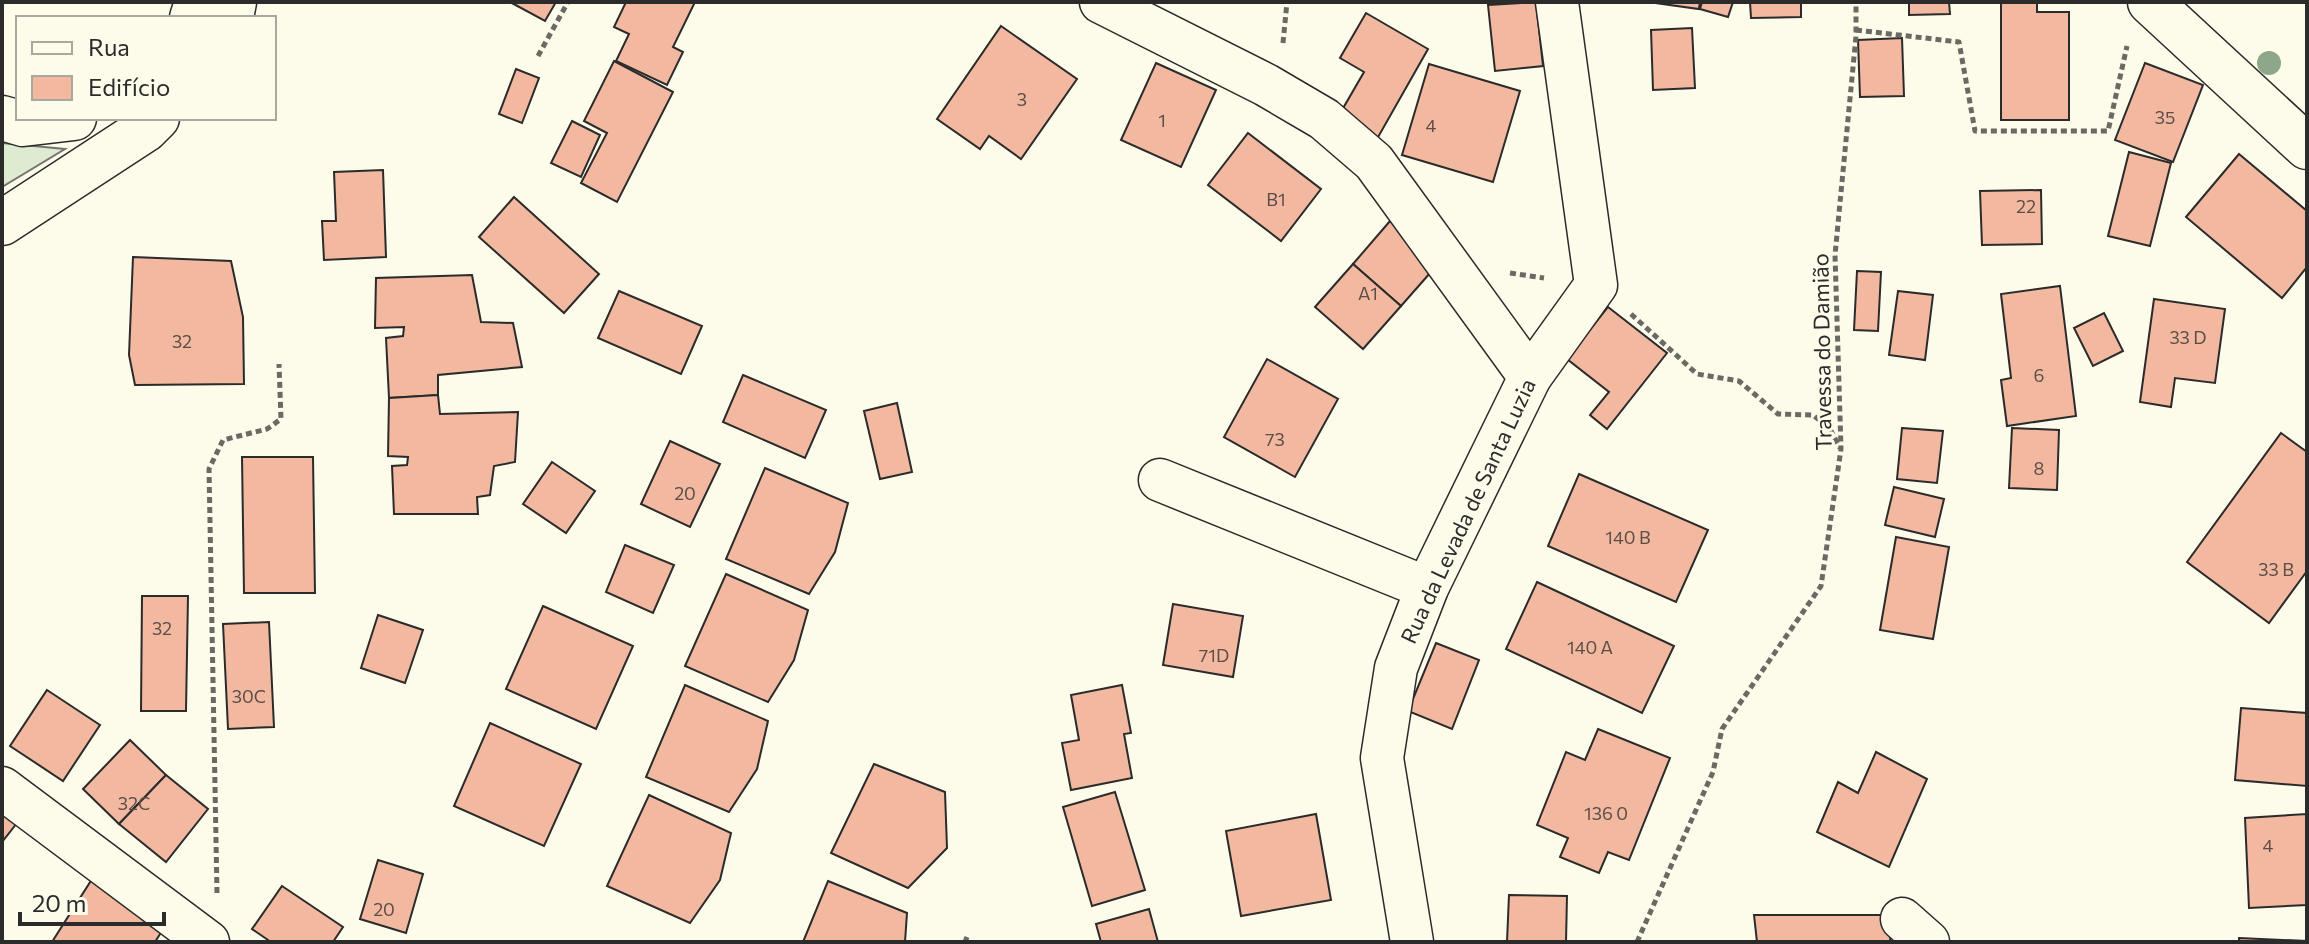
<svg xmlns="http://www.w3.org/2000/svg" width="2309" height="944" font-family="Commissioner,sans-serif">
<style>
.green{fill:#deebd1;stroke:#74746e;stroke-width:2}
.building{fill:#f2b8a0;stroke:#2b2b2b;stroke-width:2}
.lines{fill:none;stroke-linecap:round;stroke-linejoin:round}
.minor-casing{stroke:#2b2b2b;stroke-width:45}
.tertiary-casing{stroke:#2b2b2b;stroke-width:47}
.trunk-casing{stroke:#2b2b2b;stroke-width:47}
.path{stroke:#6a6964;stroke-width:5;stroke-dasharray:6 4;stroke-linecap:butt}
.minor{stroke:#fdfbea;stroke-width:42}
.tertiary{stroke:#fdfbea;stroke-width:44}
.trunk{stroke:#fdfbea;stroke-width:44}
.tree{fill:#8ea78a}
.labels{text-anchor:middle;stroke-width:6;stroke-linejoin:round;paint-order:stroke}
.number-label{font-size:18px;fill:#5d4e48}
.street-label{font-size:22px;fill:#2b2b2b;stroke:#fdfbea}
</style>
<rect width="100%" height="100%" fill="#fdfbea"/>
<polygon class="green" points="2,143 65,149 2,187"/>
<g class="building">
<polygon points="510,2 556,2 545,21"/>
<polygon points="626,2 695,2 673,47 683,52 667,85 616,61 629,34 614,27"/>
<polygon points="1536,2 1543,66 1495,71 1488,5"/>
<polygon points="1648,2 1700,2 1699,9"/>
<polygon points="1702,2 1733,2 1728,17 1700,9"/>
<polygon points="1750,2 1801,2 1801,17 1751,18"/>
<polygon points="1909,2 1949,2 1950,14 1909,15"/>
<polygon points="2001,2 2037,2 2037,12 2069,12 2069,120 2001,120"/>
<polygon points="1366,13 1428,49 1377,139 1338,117 1364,72 1340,58"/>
<polygon points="1001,26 1077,79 1021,159 989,136 980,149 937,119"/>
<polygon points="1692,28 1695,88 1653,90 1651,30"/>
<polygon points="1902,38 1904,96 1860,97 1858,40"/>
<polygon points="614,61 673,92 617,202 581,183 607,133 584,121"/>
<polygon points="1156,63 1216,90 1181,167 1121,140"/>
<polygon points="2145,63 2203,85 2173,162 2115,140"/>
<polygon points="1429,64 1520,91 1493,182 1402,155"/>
<polygon points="516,69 539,78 522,123 499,114"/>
<polygon points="572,121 600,135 581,177 551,163"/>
<polygon points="1248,133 1321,189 1281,241 1208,185"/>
<polygon points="2129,152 2171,163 2150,246 2108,236"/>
<polygon points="2239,154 2307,211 2307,267 2282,298 2186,217"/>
<polygon points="383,170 386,257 324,260 322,221 336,221 334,172"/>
<polygon points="2041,190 2042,244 1982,245 1980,191"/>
<polygon points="514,197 599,274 564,313 479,237"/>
<polygon points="1390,221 1438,264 1401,306 1353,264"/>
<polygon points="133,257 231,261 243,317 244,384 135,385 129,355"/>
<polygon points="1353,264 1401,306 1363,349 1315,307"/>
<polygon points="1857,271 1881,272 1878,331 1854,330"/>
<polygon points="472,275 481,322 513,323 522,367 438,375 438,395 389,398 386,338 403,336 404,327 375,328 376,278"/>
<polygon points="2060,286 2076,416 2007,426 2001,380 2011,378 2001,294"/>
<polygon points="619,291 702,326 681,374 598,338"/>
<polygon points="1898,291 1933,295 1925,360 1889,355"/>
<polygon points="2154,299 2225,309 2215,383 2175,378 2171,407 2140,402"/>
<polygon points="1608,307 1667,353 1607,429 1590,415 1609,392 1567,359"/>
<polygon points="2104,313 2123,351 2093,366 2074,328"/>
<polygon points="1267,359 1338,399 1295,477 1224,437"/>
<polygon points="743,375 826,410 805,458 723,422"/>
<polygon points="438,395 440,414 518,412 515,462 494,466 490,495 477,497 478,514 394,514 392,466 407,465 408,457 388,456 389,398"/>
<polygon points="897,403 912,472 880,479 864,411"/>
<polygon points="1902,428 1943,431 1937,483 1897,479"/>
<polygon points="2012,428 2059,430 2057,490 2009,488"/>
<polygon points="2281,433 2307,452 2307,571 2269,623 2187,562"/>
<polygon points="670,441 720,464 690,527 641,504"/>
<polygon points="242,457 313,457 315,593 244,593"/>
<polygon points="552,462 595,491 566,533 523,504"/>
<polygon points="765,468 848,503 835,552 809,594 726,559"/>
<polygon points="1579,474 1708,530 1676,602 1548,546"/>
<polygon points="1894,487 1944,499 1935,537 1885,525"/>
<polygon points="1896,537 1949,547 1933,639 1880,630"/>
<polygon points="625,545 674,565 653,613 606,592"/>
<polygon points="726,574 808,610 794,660 768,702 685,666"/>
<polygon points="1537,582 1674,646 1642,713 1506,649"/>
<polygon points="142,596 188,596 186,711 141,711"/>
<polygon points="1173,604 1243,616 1233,677 1163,665"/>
<polygon points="543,606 633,646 596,729 506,689"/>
<polygon points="378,615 423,630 405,683 361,668"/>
<polygon points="269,622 274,727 228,729 223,624"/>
<polygon points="1436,643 1479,660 1452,729 1408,711"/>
<polygon points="685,685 768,721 757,769 729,812 646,777"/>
<polygon points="1122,685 1131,733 1124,734 1132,778 1071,790 1062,743 1079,740 1071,695"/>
<polygon points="47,690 100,725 63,781 10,746"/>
<polygon points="2241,708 2307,713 2307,786 2235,780"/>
<polygon points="490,723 581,764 544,846 454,806"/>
<polygon points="1598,729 1670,758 1629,860 1608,852 1599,873 1560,857 1568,838 1537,825 1566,752 1585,760"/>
<polygon points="130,740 166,775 119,824 83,789"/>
<polygon points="1876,752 1927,779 1889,867 1817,832 1838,782 1858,793"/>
<polygon points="874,764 945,792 947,848 908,888 831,853"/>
<polygon points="166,775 208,809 166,862 119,824"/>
<polygon points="1115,792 1145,890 1092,906 1063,807"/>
<polygon points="649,795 731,833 720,880 690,923 607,886"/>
<polygon points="2,810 17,823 2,842"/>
<polygon points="1316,814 1331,900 1241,916 1226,831"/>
<polygon points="2307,814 2307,905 2249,908 2245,818"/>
<polygon points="378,860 423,874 406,933 360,919"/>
<polygon points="94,876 167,923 155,942 52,942"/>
<polygon points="828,881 907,913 905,942 803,942"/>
<polygon points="282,886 343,927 333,942 271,942 252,929"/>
<polygon points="1509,895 1567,896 1566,942 1507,942"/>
<polygon points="1149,909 1158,942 1101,942 1096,924"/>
<polygon points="1754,915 1892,915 1890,942 1757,942"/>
<polygon points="2239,938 2307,941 2307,942 2239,942"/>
</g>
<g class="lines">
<g class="minor-casing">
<g id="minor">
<polyline points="1101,2 1266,85 1324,119 1374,162 1530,377"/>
<polyline points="1160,480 1427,588"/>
<polyline points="2,788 208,942"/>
<polyline points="1902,919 1928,942"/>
<polyline points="1412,942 1382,758 1396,668 1427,588 1530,377 1596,285 1557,2"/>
</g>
</g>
<g class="tertiary-casing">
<polyline id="tertiary" points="2150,2 2307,147"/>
</g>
<g class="trunk-casing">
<g id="trunk">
<polyline points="192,18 197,2"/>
<polyline points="231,18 234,2"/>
<polyline points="2,118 23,124 74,118"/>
<polyline points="2,223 146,129 157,118"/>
</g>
</g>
<g class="path">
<polyline points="1856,30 1959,42 1975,131 2108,131 2127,46"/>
<polyline points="1283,43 1287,2"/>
<polyline points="538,56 568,2"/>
<polyline points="1510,273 1544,278"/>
<polyline points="1631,314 1697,374 1739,381 1778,414 1813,415 1830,429 1840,448"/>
<polyline points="217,893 209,469 223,440 267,429 281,419 279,364"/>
<polyline points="965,942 967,937"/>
<polyline points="1637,942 1713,772 1722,729 1821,586 1841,449 1835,255 1856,36 1856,2"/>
</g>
<use href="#minor" class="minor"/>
<use href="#tertiary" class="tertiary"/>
<use href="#trunk" class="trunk"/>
</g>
<circle class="tree" cx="2269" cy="63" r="12"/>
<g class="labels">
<g class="number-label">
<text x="1022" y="106">3</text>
<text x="2165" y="124">35</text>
<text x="1162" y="127">1</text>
<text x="1431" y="132">4</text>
<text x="1276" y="206">B1</text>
<text x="2026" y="213">22</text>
<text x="1368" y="300">A1</text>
<text x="2188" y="344">33 D</text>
<text x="182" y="348">32</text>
<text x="2039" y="382">6</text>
<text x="1275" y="446">73</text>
<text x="2039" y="475">8</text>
<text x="685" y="500">20</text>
<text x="1628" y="544">140 B</text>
<text x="2276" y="576">33 B</text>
<text x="162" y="635">32</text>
<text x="1590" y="654">140 A</text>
<text x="1214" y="662">71D</text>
<text x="249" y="703">30C</text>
<text x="134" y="810">32C</text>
<text x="1606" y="820">136 0</text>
<text x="2268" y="852">4</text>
<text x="384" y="916">20</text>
</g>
<g class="street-label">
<text transform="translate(1822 352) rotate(-91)" y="8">Travessa do Damião</text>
<text transform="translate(1468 511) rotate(-65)" y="8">Rua da Levada de Santa Luzia</text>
</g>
</g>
<rect width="2309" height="944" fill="none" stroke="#2b2b2b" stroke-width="8"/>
<rect x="16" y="16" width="260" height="104" fill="#fdfbea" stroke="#a9a89e" stroke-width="2"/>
<rect x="32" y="42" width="40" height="12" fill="#fdfbea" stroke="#a9a89e" stroke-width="2"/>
<text x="88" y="56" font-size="24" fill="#2b2b2b">Rua</text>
<rect x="32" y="76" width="40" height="24" fill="#f2b8a0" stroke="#a9a89e" stroke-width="2"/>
<text x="88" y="96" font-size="24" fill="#2b2b2b">Edifício</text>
<path d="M20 912v12h144v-12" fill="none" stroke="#2b2b2b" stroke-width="4"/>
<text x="32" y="912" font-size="24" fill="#2b2b2b" stroke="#fdfbea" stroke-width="6" paint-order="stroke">20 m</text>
</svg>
